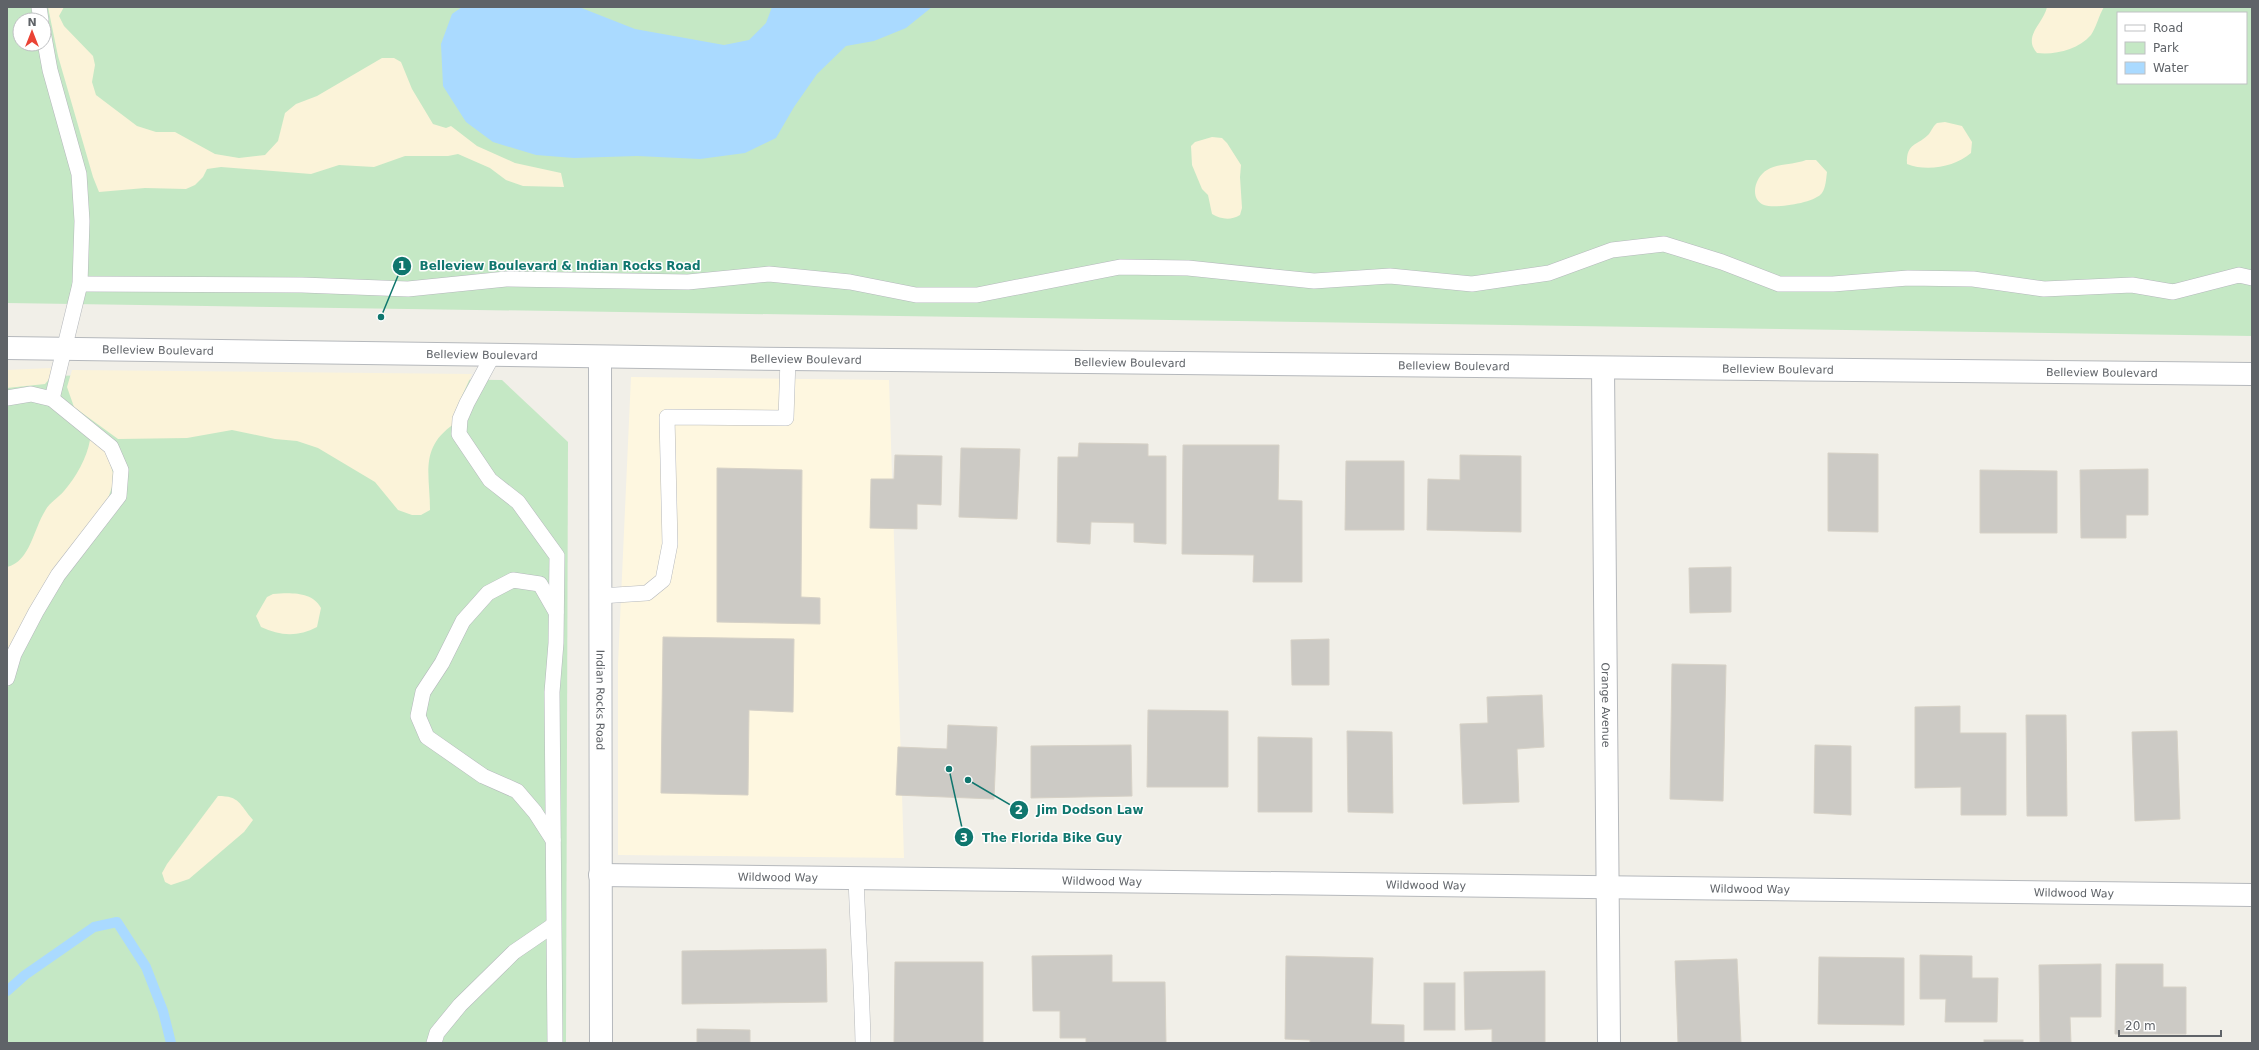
<svg xmlns="http://www.w3.org/2000/svg" width="2259" height="1050" font-family="'DejaVu Sans',sans-serif">
<style>
.commercial{fill:#fef7e0}
.green{fill:#c5e8c5;fill-rule:evenodd}
.sand{fill:#fbf3d9}
.water{fill:#aadaff}
.lines{fill:none;stroke-linecap:round;stroke-linejoin:round}
.stream{stroke:#aadaff;stroke-width:10}
.building{fill:#cccac5;stroke:#d6d1c6}
.service-casing{stroke:#b5b8bc;stroke-width:16}
.minor-casing{stroke:#b5b8bc;stroke-width:24}
.tertiary-casing{stroke:#b5b8bc;stroke-width:24}
.service{stroke:#fff;stroke-width:15}
.minor{stroke:#fff;stroke-width:22}
.tertiary{stroke:#fff;stroke-width:22}
.labels{text-anchor:middle;stroke-width:3;stroke-linejoin:round;paint-order:stroke}
.street-label{font-size:11px;fill:#5f6368;stroke:#fff}
.leader{fill:none;stroke:#0f766e;stroke-width:1.5}
.callout-dot{fill:#0f766e;stroke:#fff;stroke-width:1.5}
.mark-label{font-size:12px;text-anchor:middle;font-weight:bold;fill:#fff}
.callout-label{font-size:12px;text-anchor:middle;font-weight:bold;fill:#0f766e;stroke:#fff;stroke-width:3;stroke-linejoin:round;paint-order:stroke}
</style>
<rect width="100%" height="100%" fill="#f1efe8"/>
<polygon class="commercial" points="631,377 889,380 904,858 618,855 618,664"/>
<g class="green">
<path d="M7,7H2252V336L7,303ZM2118,13H2246V83H2118ZM20,20H44V44H20Z"/>
<polygon points="7,375 502,380 568,442 566,1043 7,1043"/>
</g>
<g class="sand">
<polygon points="48,7 64,7 59,16 64,26 93,56 95,65 92,82 96,95 137,126 156,132 175,132 215,154 239,158 265,155 278,141 285,113 296,104 317,96 382,58 394,58 401,62 412,89 433,124 446,128 451,126 477,146 515,163 561,173 564,187 523,186 506,180 490,168 458,154 448,156 405,156 374,167 339,165 311,174 221,167 207,169 203,177 195,185 186,189 145,188 99,192 93,177 58,56"/>
<path d="M2047,7H2104C2099,15 2096,28 2091,35C2078,50 2055,55 2037,53C2022,36 2044,23 2047,7Z"/>
<path d="M1945,122L1962,126L1972,142L1971,153C1955,167 1927,172 1907,164C1906,142 1918,146 1929,134C1932,130 1933,126 1937,123Z"/>
<path d="M1212,137L1222,138L1227,143L1241,165L1240,177L1242,208L1240,215C1230,221 1221,219 1212,214L1208,195L1202,189L1192,165L1191,146L1195,142Z"/>
<path d="M1806,160H1816L1827,172C1826,179 1826,187 1822,193C1815,203 1775,209 1764,205C1748,198 1756,176 1767,170C1779,163 1793,165 1806,160Z"/>
<polygon points="51,368 50,378 45,384 7,388 7,370"/>
<path d="M72,370L472,374L456,409L454,424C419,448 430,474 430,510L421,515H412L398,510L375,482L318,448L297,441L275,439L232,430L187,438L118,439L74,407L67,387Z"/>
<path d="M90,440L99,444L108,456L113,473L112,487L105,507L37,601L7,690V567C30,562 34,528 45,511C49,503 58,498 64,491C76,477 87,458 90,440Z"/>
<path d="M273,594C289,593 312,591 321,608L317,627C298,637 280,636 261,627L256,616L267,597Z"/>
<path d="M218,796C240,796 239,804 253,820L244,832L189,879L171,885L165,882L162,873L167,864Z"/>
</g>
<polygon class="water" points="462,7 579,7 635,29 724,45 749,40 766,23 772,7 932,7 906,28 874,41 846,46 817,74 794,107 776,138 745,153 700,159 637,156 574,158 536,155 493,142 466,122 443,86 441,44 452,14"/>
<g class="lines">
<polyline class="stream" points="7,991 25,975 94,927 117,922 146,967 163,1011 171,1043"/>
</g>
<g class="building">
<polygon points="1079,443 1148,444 1148,456 1166,456 1166,544 1134,542 1134,523 1091,522 1090,544 1057,542 1058,457 1078,457"/>
<polygon points="1183,445 1279,445 1278,500 1302,501 1302,582 1253,582 1254,555 1182,554"/>
<polygon points="961,448 1020,449 1017,519 959,517"/>
<polygon points="1828,453 1878,454 1878,532 1828,531"/>
<polygon points="895,455 942,456 941,505 917,504 917,529 870,528 871,479 894,479"/>
<polygon points="1460,455 1521,456 1521,532 1427,530 1428,479 1460,480"/>
<polygon points="1346,461 1404,461 1404,530 1345,530"/>
<polygon points="717,468 802,470 801,597 820,598 820,624 717,622"/>
<polygon points="2148,469 2148,515 2126,515 2126,538 2081,538 2080,470"/>
<polygon points="1980,470 2057,471 2057,533 1980,533"/>
<polygon points="1731,567 1731,612 1690,613 1689,568"/>
<polygon points="663,637 794,639 793,712 749,710 748,795 661,793"/>
<polygon points="1329,639 1329,685 1292,685 1291,640"/>
<polygon points="1672,664 1726,665 1723,801 1670,799"/>
<polygon points="1542,695 1544,747 1517,749 1519,802 1463,804 1460,724 1488,723 1487,697"/>
<polygon points="1960,706 1960,733 2006,733 2006,815 1961,815 1961,787 1915,788 1915,707"/>
<polygon points="1148,710 1228,711 1228,787 1147,787"/>
<polygon points="2026,715 2066,715 2067,816 2027,816"/>
<polygon points="948,725 997,727 994,799 896,795 898,747 947,749"/>
<polygon points="1347,731 1392,732 1393,813 1348,812"/>
<polygon points="2177,731 2180,819 2135,821 2132,732"/>
<polygon points="1258,737 1312,738 1312,812 1258,812"/>
<polygon points="1131,745 1132,796 1031,798 1031,746"/>
<polygon points="1815,745 1851,746 1851,815 1814,813"/>
<polygon points="826,949 827,1002 682,1004 682,951"/>
<polygon points="1112,955 1112,982 1165,982 1166,1043 1086,1043 1086,1038 1060,1038 1060,1011 1033,1011 1032,956"/>
<polygon points="1920,955 1972,956 1972,978 1998,978 1997,1022 1945,1022 1946,999 1920,999"/>
<polygon points="1286,956 1373,958 1371,1024 1404,1025 1404,1043 1310,1043 1310,1040 1285,1039"/>
<polygon points="1819,957 1904,958 1904,1025 1818,1024"/>
<polygon points="1737,959 1741,1043 1678,1043 1675,961"/>
<polygon points="895,962 983,962 983,1043 894,1043"/>
<polygon points="2101,964 2101,1017 2070,1017 2071,1043 2040,1043 2039,965"/>
<polygon points="2116,964 2163,964 2163,987 2186,987 2186,1034 2115,1034"/>
<polygon points="1545,971 1545,1043 1492,1043 1492,1029 1465,1030 1464,972"/>
<rect x="1424" y="983" width="31" height="47"/>
<polygon points="697,1029 750,1030 750,1043 697,1043"/>
<rect x="1984" y="1040" width="39" height="3"/>
</g>
<g class="lines">
<g class="service-casing">
<g id="service">
<polyline points="39,7 41,20"/>
<polyline points="44,37 50,70 79,174 82,221 80,284 52,399"/>
<polyline points="80,284 302,285 408,289 506,279 688,282 769,274 850,282 916,295 977,295 1120,267 1188,268 1314,281 1390,276 1472,284 1549,273 1612,250 1664,244 1722,262 1779,284 1833,284 1908,278 1973,279 2044,289 2132,285 2173,292 2239,275 2252,278"/>
<polyline points="493,355 467,403 460,419 459,434 490,480 518,502 557,556 556,643 552,692 555,1043"/>
<polyline points="7,398 31,394 52,399 111,447 121,470 119,496 58,575 36,612 14,654 7,678"/>
<polyline points="600,596 647,593 663,580 670,544 667,417 786,418 788,359"/>
<polyline points="553,840 535,812 517,791 483,776 427,737 418,716 423,692 442,663 463,621 488,593 513,580 540,584 556,612"/>
<path d="M856,878C858,933 862,988 863,1043"/>
<polyline points="434,1043 437,1033 460,1005 514,952 552,926"/>
</g>
</g>
<g class="minor-casing">
<g id="minor">
<path id="s1" d="M1603,368L1609,1043"/>
<path id="s2" d="M600,875L2252,895"/>
</g>
</g>
<g class="tertiary-casing">
<g id="tertiary">
<path id="s3" d="M7,348L788,359L2252,374"/>
<path id="s4" d="M600,357L601,1043"/>
</g>
</g>
<use href="#service" class="service"/>
<use href="#minor" class="minor"/>
<use href="#tertiary" class="tertiary"/>
</g>
<g class="labels">
<g class="street-label">
<text dy="4" stroke="none"><textPath href="#s3" startOffset="151">Belleview Boulevard</textPath></text>
<text dy="4" stroke="none"><textPath href="#s3" startOffset="475">Belleview Boulevard</textPath></text>
<text dy="4" stroke="none"><textPath href="#s3" startOffset="799">Belleview Boulevard</textPath></text>
<text dy="4" stroke="none"><textPath href="#s3" startOffset="1123">Belleview Boulevard</textPath></text>
<text dy="4" stroke="none"><textPath href="#s3" startOffset="1447">Belleview Boulevard</textPath></text>
<text dy="4" stroke="none"><textPath href="#s3" startOffset="1771">Belleview Boulevard</textPath></text>
<text dy="4" stroke="none"><textPath href="#s3" startOffset="2095">Belleview Boulevard</textPath></text>
<text dy="4" stroke="none"><textPath href="#s4" startOffset="343">Indian Rocks Road</textPath></text>
<text dy="4" stroke="none"><textPath href="#s1" startOffset="337">Orange Avenue</textPath></text>
<text dy="4" stroke="none"><textPath href="#s2" startOffset="178">Wildwood Way</textPath></text>
<text dy="4" stroke="none"><textPath href="#s2" startOffset="502">Wildwood Way</textPath></text>
<text dy="4" stroke="none"><textPath href="#s2" startOffset="826">Wildwood Way</textPath></text>
<text dy="4" stroke="none"><textPath href="#s2" startOffset="1150">Wildwood Way</textPath></text>
<text dy="4" stroke="none"><textPath href="#s2" startOffset="1474">Wildwood Way</textPath></text>
</g>
</g>
<path class="leader" d="M381 317L402 266M968 780L1019 810M949 769L964 837"/>
<g class="callout-dot">
<circle cx="381" cy="317" r="4"/>
<circle cx="968" cy="780" r="4"/>
<circle cx="949" cy="769" r="4"/>
<circle cx="402" cy="266" r="10"/>
<circle cx="1019" cy="810" r="10"/>
<circle cx="964" cy="837" r="10"/>
</g>
<g class="mark-label">
<text x="402" y="270">1</text>
<text x="1019" y="814">2</text>
<text x="964" y="842">3</text>
</g>
<g class="callout-label">
<text x="560" y="270">Belleview Boulevard &amp; Indian Rocks Road</text>
<text x="1090" y="814">Jim Dodson Law</text>
<text x="1052" y="842">The Florida Bike Guy</text>
</g>
<rect width="2259" height="1050" fill="none" stroke="#5f6368" stroke-width="16"/>
<rect x="2117" y="12" width="130" height="72" fill="#ffffff" stroke="#bfc1c3"/>
<rect x="2125" y="25" width="20" height="6" fill="#ffffff" stroke="#bfc1c3"/>
<text x="2153" y="32" font-size="12" fill="#5f6368">Road</text>
<rect x="2125" y="42" width="20" height="12" fill="#c5e8c5" stroke="#bfc1c3"/>
<text x="2153" y="52" font-size="12" fill="#5f6368">Park</text>
<rect x="2125" y="62" width="20" height="12" fill="#aadaff" stroke="#bfc1c3"/>
<text x="2153" y="72" font-size="12" fill="#5f6368">Water</text>
<g transform="translate(32 32)"><circle r="19" fill="#ffffff" stroke="#bfc1c3"/>
<path d="M0-3L7 15L0 10L-7 15Z" fill="#ea4335"/>
<text y="-6" font-size="11" font-weight="bold" text-anchor="middle" fill="#5f6368">N</text>
</g>
<path d="M2119 1030v6h102v-6" fill="none" stroke="#5f6368" stroke-width="2"/>
<text x="2125" y="1030" font-size="12" fill="#5f6368" stroke="#ffffff" stroke-width="3" paint-order="stroke">20 m</text>
</svg>
